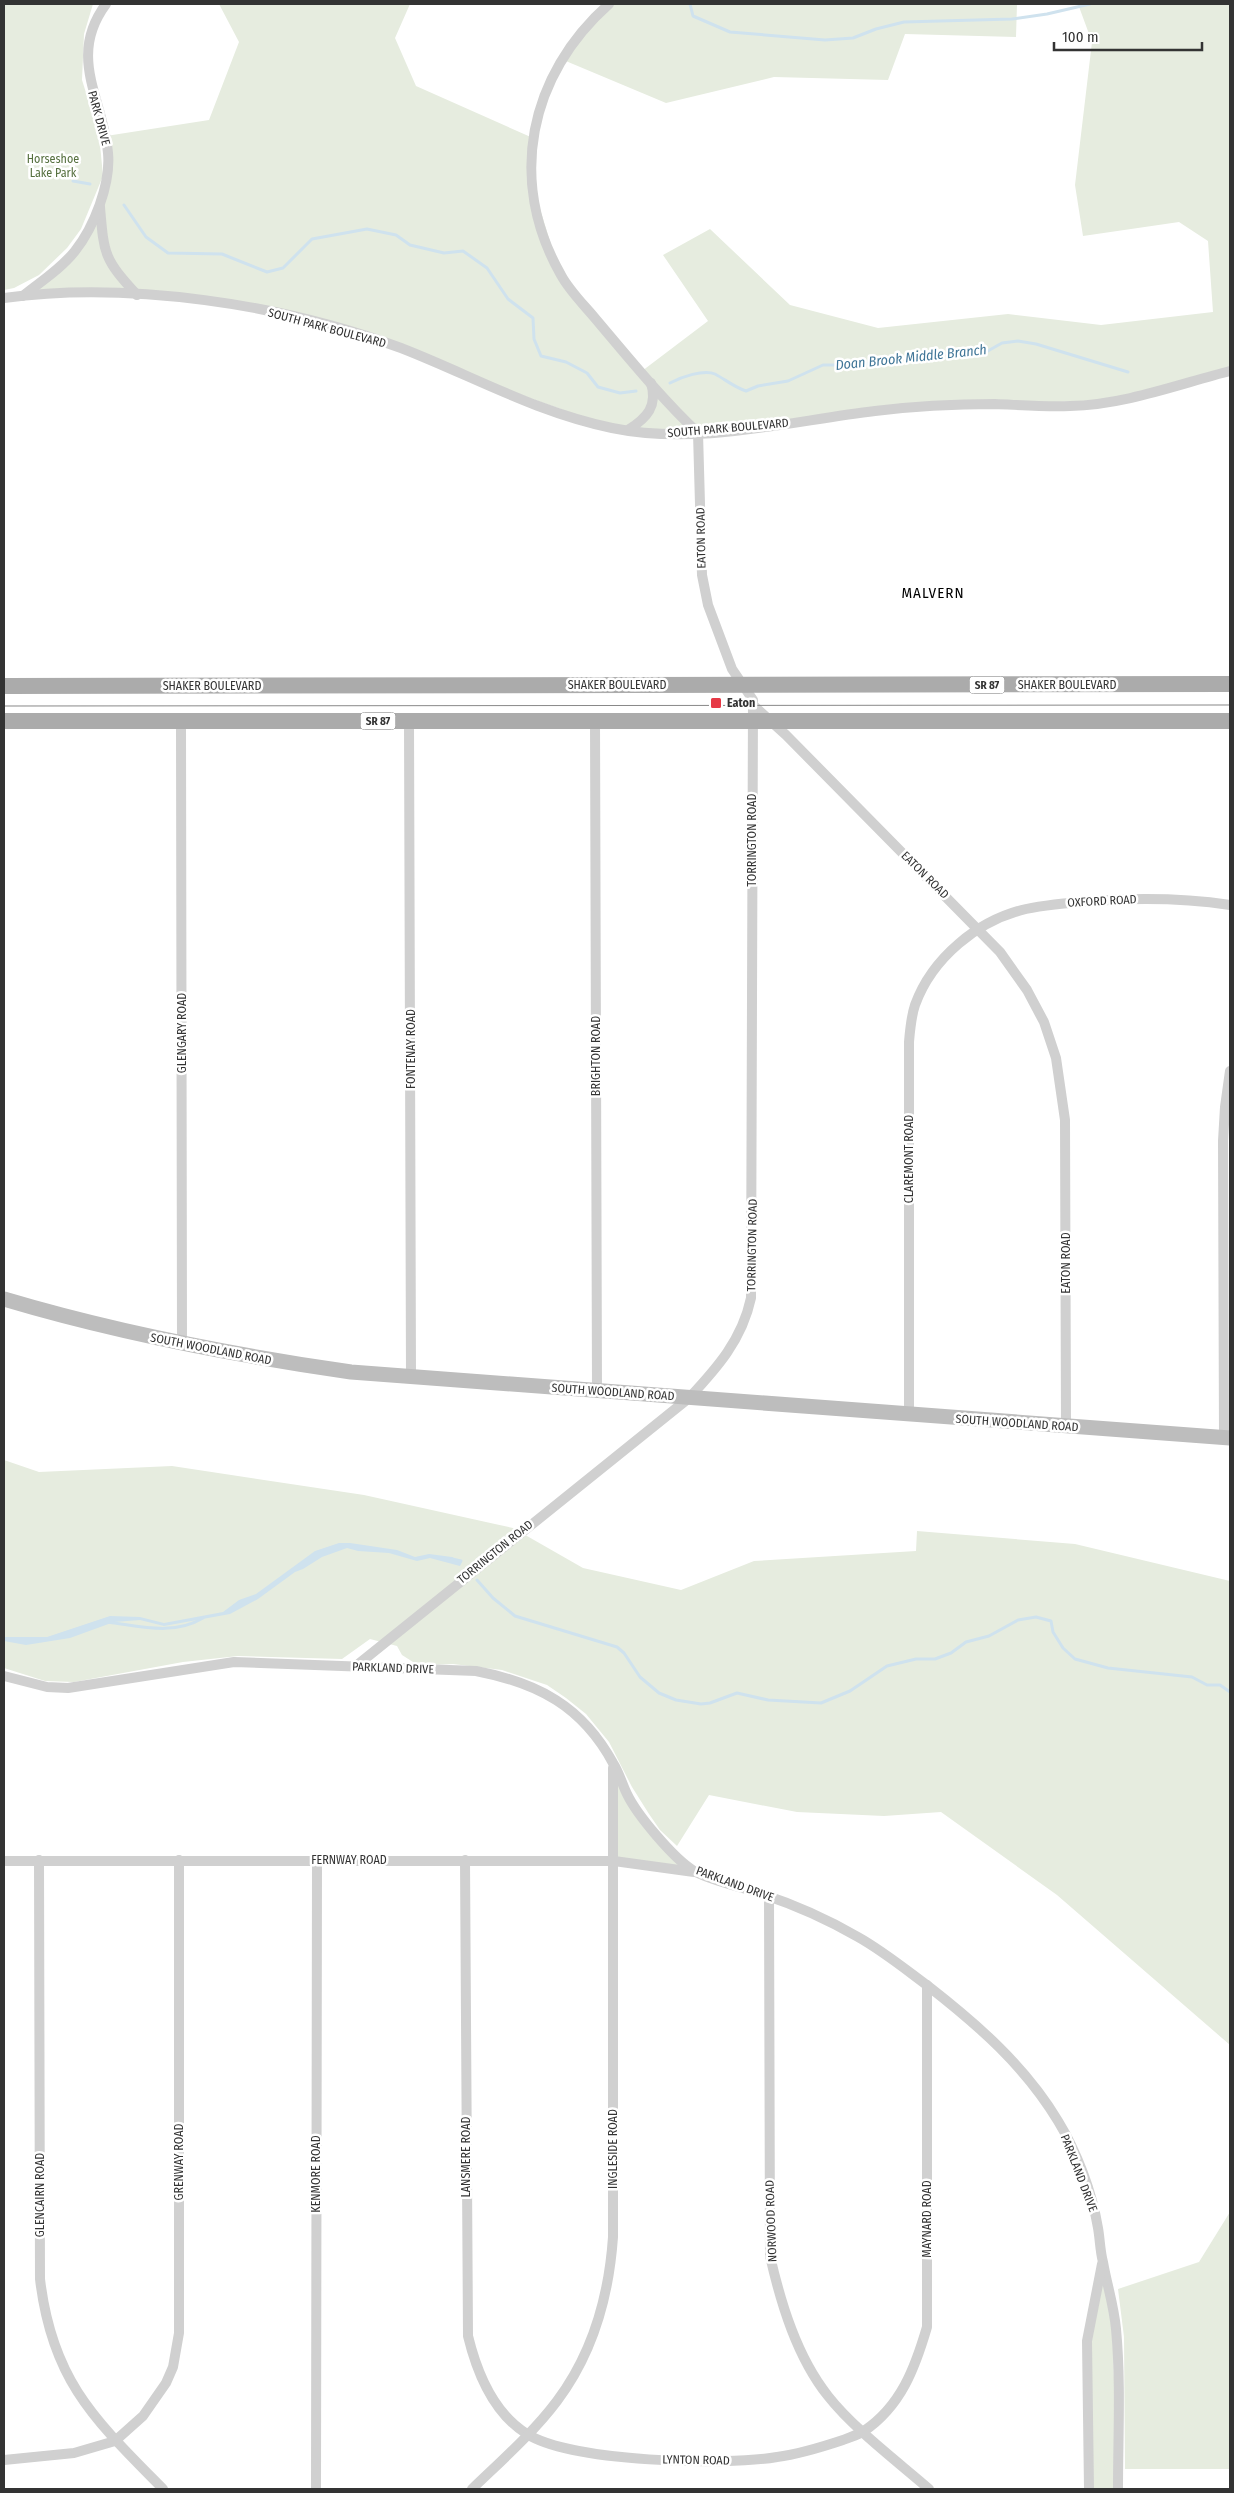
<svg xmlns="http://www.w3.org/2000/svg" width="1234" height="2493" font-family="'Fira Sans Condensed',sans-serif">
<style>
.green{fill:#e6ecdf}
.water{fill:#cfe2ee}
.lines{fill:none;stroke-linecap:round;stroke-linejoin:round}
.stream{stroke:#cfe2ee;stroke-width:3}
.street{stroke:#d0d0d0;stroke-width:10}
.secondary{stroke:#bdbdbd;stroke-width:15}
.primary{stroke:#ababab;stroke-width:16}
.tram{stroke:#888;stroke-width:1}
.poi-dot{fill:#e63946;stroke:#fff;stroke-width:2}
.labels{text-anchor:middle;stroke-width:5;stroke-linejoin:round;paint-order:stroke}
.shield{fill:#fff;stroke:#707070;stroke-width:1}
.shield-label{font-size:11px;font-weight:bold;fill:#333}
.street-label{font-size:12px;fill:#333;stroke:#fff}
.park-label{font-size:12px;fill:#56703f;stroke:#fff}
.poi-label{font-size:12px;font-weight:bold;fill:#333;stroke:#fff;text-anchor:start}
.water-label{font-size:14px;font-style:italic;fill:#3f7597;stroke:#fff}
.quarter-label{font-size:15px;letter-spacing:1px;fill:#000;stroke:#fff}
</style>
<rect width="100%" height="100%" fill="#fff"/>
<g class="green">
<polygon points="4,4 93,4 84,34 82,80 99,134 103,176 81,229 67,248 39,275 14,288 4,290"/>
<polygon points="219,4 410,4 395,38 416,86 533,138 533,186 561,277 642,371 708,321 663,255 710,229 790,305 878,328 1008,314 1101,325 1213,312 1208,241 1179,222 1083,236 1075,185 1092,42 1078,4 1230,4 1230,371 1115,400 932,406 728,430 617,429 328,326 197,298 23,296 75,251 105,188 106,136 209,120 239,42"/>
<polygon points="609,4 1017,4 1016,37 905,34 888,80 774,77 666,103 561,59"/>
<polygon points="4,1460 39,1472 172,1466 364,1495 513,1528 583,1568 681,1590 754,1561 916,1551 917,1531 1075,1544 1230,1581 1230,2045 1057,1895 941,1812 884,1816 797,1812 709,1795 677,1846 660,1830 649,1814 632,1787 609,1742 586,1714 566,1698 547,1685 502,1670 453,1664 426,1665 413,1662 402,1655 397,1646 370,1639 342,1659 238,1656 183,1662 74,1682 45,1681 4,1668"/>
<polygon points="613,1762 628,1797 694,1872 614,1861"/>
<polygon points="1230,2212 1230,2469 1125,2469 1124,2337 1118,2289 1199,2262"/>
<polygon points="1103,2263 1111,2295 1118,2489 1089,2489 1087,2341"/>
</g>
<polygon class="water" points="339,1543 350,1543 397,1550 415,1557 429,1554 452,1557 462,1562 460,1566 430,1558 417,1561 389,1553 358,1551 347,1548 322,1557 303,1569 295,1572 258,1599 230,1614 164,1626 140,1620 114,1622 70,1638 26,1645 4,1641 4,1637 47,1637 110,1616 140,1617 164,1623 223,1612 239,1600 256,1594 315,1551"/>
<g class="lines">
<g class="stream">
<polyline points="690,4 693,16 730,32 825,40 853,38 876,29 904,22 1012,19 1047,14 1090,4"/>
<polyline points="73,181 90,184"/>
<polyline points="124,205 146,237 168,253 222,254 267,272 283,268 312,239 367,229 396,235 410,245 444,253 463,251 487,268 508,299 533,318 534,339 541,356 566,362 587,373 598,387 620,393 636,391"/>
<path d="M670,383C681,377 704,369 715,374C726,380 734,387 746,391L758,386L788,381L823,365H859L926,355L977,353L986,352L1002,343L1018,341L1036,344L1128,372"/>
<polyline points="452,1559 461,1561"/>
<polyline points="477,1580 493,1598 515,1616 617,1647 624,1653 640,1677 659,1693 676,1700 701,1704 710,1703 737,1693 768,1700 821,1703 850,1691 887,1666 916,1659 935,1659 951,1653 966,1642 989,1636 1018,1620 1036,1617 1051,1621 1053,1632 1063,1648 1075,1659 1108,1668 1192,1677 1207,1685 1220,1685 1230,1692"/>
<path d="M107,1622C140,1626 173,1636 203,1618"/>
</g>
<g class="street">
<path d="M100,207C104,255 104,259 137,295"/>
<path d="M23,296C40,282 61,269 75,251C94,227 111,184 108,153C103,98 67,57 106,4"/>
<path d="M4,298C128,281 283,304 401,348C473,376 535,412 612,428C699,446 790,421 875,411C915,406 955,404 995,404C1020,405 1045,407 1070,406C1124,405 1179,384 1230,371"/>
<path d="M628,430C647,418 658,406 651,383"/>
<polyline points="753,705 786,735 1000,952 1027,990 1044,1022 1056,1058 1065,1120 1066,1426"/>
<polyline points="595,720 597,1391"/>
<polyline points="181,721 182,1344"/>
<polyline points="409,721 411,1378"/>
<path d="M909,1415V1042C910,1030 911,1017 915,1005C932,958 978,920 1026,909C1053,903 1081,902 1109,900C1149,898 1190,899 1230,905"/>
<polyline points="1224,1438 1223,1141 1225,1107 1230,1071"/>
<path d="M356,1666L689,1398C717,1368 742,1340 751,1298L753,700L732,669L708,605L702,575L698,433C661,398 627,356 594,317C583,304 569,290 561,275C507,180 529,75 609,4"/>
<path d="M4,1676L47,1687L68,1688L234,1662L476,1671C538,1683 582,1706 613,1763C619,1772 622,1784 627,1794C637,1815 674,1859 694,1871C709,1880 741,1887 759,1893C793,1904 827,1919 858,1937C883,1951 905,1969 928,1986C978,2025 1025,2066 1058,2121C1077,2152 1092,2192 1098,2228C1100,2239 1100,2251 1103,2262C1107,2285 1114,2306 1116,2329C1121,2382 1118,2436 1118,2489"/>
<path d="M39,1860L40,2279C52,2381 95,2420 163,2489"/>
<path d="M465,1860L468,2336C477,2373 493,2413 527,2434C571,2462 725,2466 777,2457C800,2454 822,2447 843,2440C850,2437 858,2435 864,2431C901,2406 915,2368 927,2327V1985"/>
<polyline points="4,1861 614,1861 694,1872"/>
<path d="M769,1896L770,2256C781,2304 797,2357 828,2396C853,2428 898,2462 929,2489"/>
<polyline points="4,2460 74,2453 115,2441 143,2416 166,2383 173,2367 179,2333 179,1860"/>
<polyline points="316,2489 317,1860"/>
<path d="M472,2489C501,2461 533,2433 557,2401C593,2353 609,2295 613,2237V1768"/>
<polyline points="1089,2489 1087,2341 1102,2264"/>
</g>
<path class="secondary" d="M4,1299C118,1333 233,1355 351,1372L1230,1438"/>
<g class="primary">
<polyline points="4,686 1230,684"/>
<polyline points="4,721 1230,721"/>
</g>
<polyline class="tram" points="4,706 1230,705"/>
</g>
<rect class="poi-dot" x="710" y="697" width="12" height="12" rx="2.5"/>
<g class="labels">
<g class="shield">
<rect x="969.5" y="676.5" width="35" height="17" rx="4"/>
<rect x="360.5" y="712.5" width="35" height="17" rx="4"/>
</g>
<g class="shield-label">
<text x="987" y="689">SR 87</text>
<text x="378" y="725">SR 87</text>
</g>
<g class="street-label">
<text transform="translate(99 118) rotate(75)" y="4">PARK DRIVE</text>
<text transform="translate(327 328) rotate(15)" y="4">SOUTH PARK BOULEVARD</text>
<text transform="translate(728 428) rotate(-5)" y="4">SOUTH PARK BOULEVARD</text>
<text transform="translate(701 538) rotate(-91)" y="4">EATON ROAD</text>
<text x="617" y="689">SHAKER BOULEVARD</text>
<text x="1067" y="689">SHAKER BOULEVARD</text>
<text x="212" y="690">SHAKER BOULEVARD</text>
<text transform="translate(752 840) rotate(-90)" y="4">TORRINGTON ROAD</text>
<text transform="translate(925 875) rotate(45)" y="4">EATON ROAD</text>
<text transform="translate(1102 901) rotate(-3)" y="4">OXFORD ROAD</text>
<text transform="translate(182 1033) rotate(-90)" y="4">GLENGARY ROAD</text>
<text transform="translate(411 1049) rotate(-90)" y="4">FONTENAY ROAD</text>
<text transform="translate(596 1056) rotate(-90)" y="4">BRIGHTON ROAD</text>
<text transform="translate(909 1159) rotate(-90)" y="4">CLAREMONT ROAD</text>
<text transform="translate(752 1245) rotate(-89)" y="4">TORRINGTON ROAD</text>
<text transform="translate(1066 1263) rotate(-90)" y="4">EATON ROAD</text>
<text transform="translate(211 1349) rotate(11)" y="4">SOUTH WOODLAND ROAD</text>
<text transform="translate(613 1392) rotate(4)" y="4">SOUTH WOODLAND ROAD</text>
<text transform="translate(1017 1423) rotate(4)" y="4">SOUTH WOODLAND ROAD</text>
<text transform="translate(495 1552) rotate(-39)" y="4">TORRINGTON ROAD</text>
<text transform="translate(393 1668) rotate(2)" y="4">PARKLAND DRIVE</text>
<text x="349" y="1864">FERNWAY ROAD</text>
<text transform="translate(735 1884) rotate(20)" y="4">PARKLAND DRIVE</text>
<text transform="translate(613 2149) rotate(-90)" y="4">INGLESIDE ROAD</text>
<text transform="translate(466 2157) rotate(-90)" y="4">LANSMERE ROAD</text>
<text transform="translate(179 2162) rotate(-90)" y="4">GRENWAY ROAD</text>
<text transform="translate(1079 2173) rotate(69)" y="4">PARKLAND DRIVE</text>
<text transform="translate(316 2174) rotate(-90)" y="4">KENMORE ROAD</text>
<text transform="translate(40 2195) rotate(-90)" y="4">GLENCAIRN ROAD</text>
<text transform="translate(927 2219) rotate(-90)" y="4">MAYNARD ROAD</text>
<text transform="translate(771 2221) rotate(-92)" y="4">NORWOOD ROAD</text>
<text transform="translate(696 2460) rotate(1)" y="4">LYNTON ROAD</text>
</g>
<g class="park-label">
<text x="53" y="163">Horseshoe<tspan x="53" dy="14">Lake Park</tspan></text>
</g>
<g class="poi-label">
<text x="727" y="707">Eaton</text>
</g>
<g class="water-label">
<text transform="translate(911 357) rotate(-6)" y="5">Doan Brook Middle Branch</text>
</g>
<g class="quarter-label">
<text x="933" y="598">MALVERN</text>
</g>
</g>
<rect width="1234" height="2493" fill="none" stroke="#333333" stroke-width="10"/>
<path d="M1054 42v8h148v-8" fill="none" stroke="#333333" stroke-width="2.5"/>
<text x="1062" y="42" font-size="15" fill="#333333" stroke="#ffffff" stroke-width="4" paint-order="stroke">100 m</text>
</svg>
